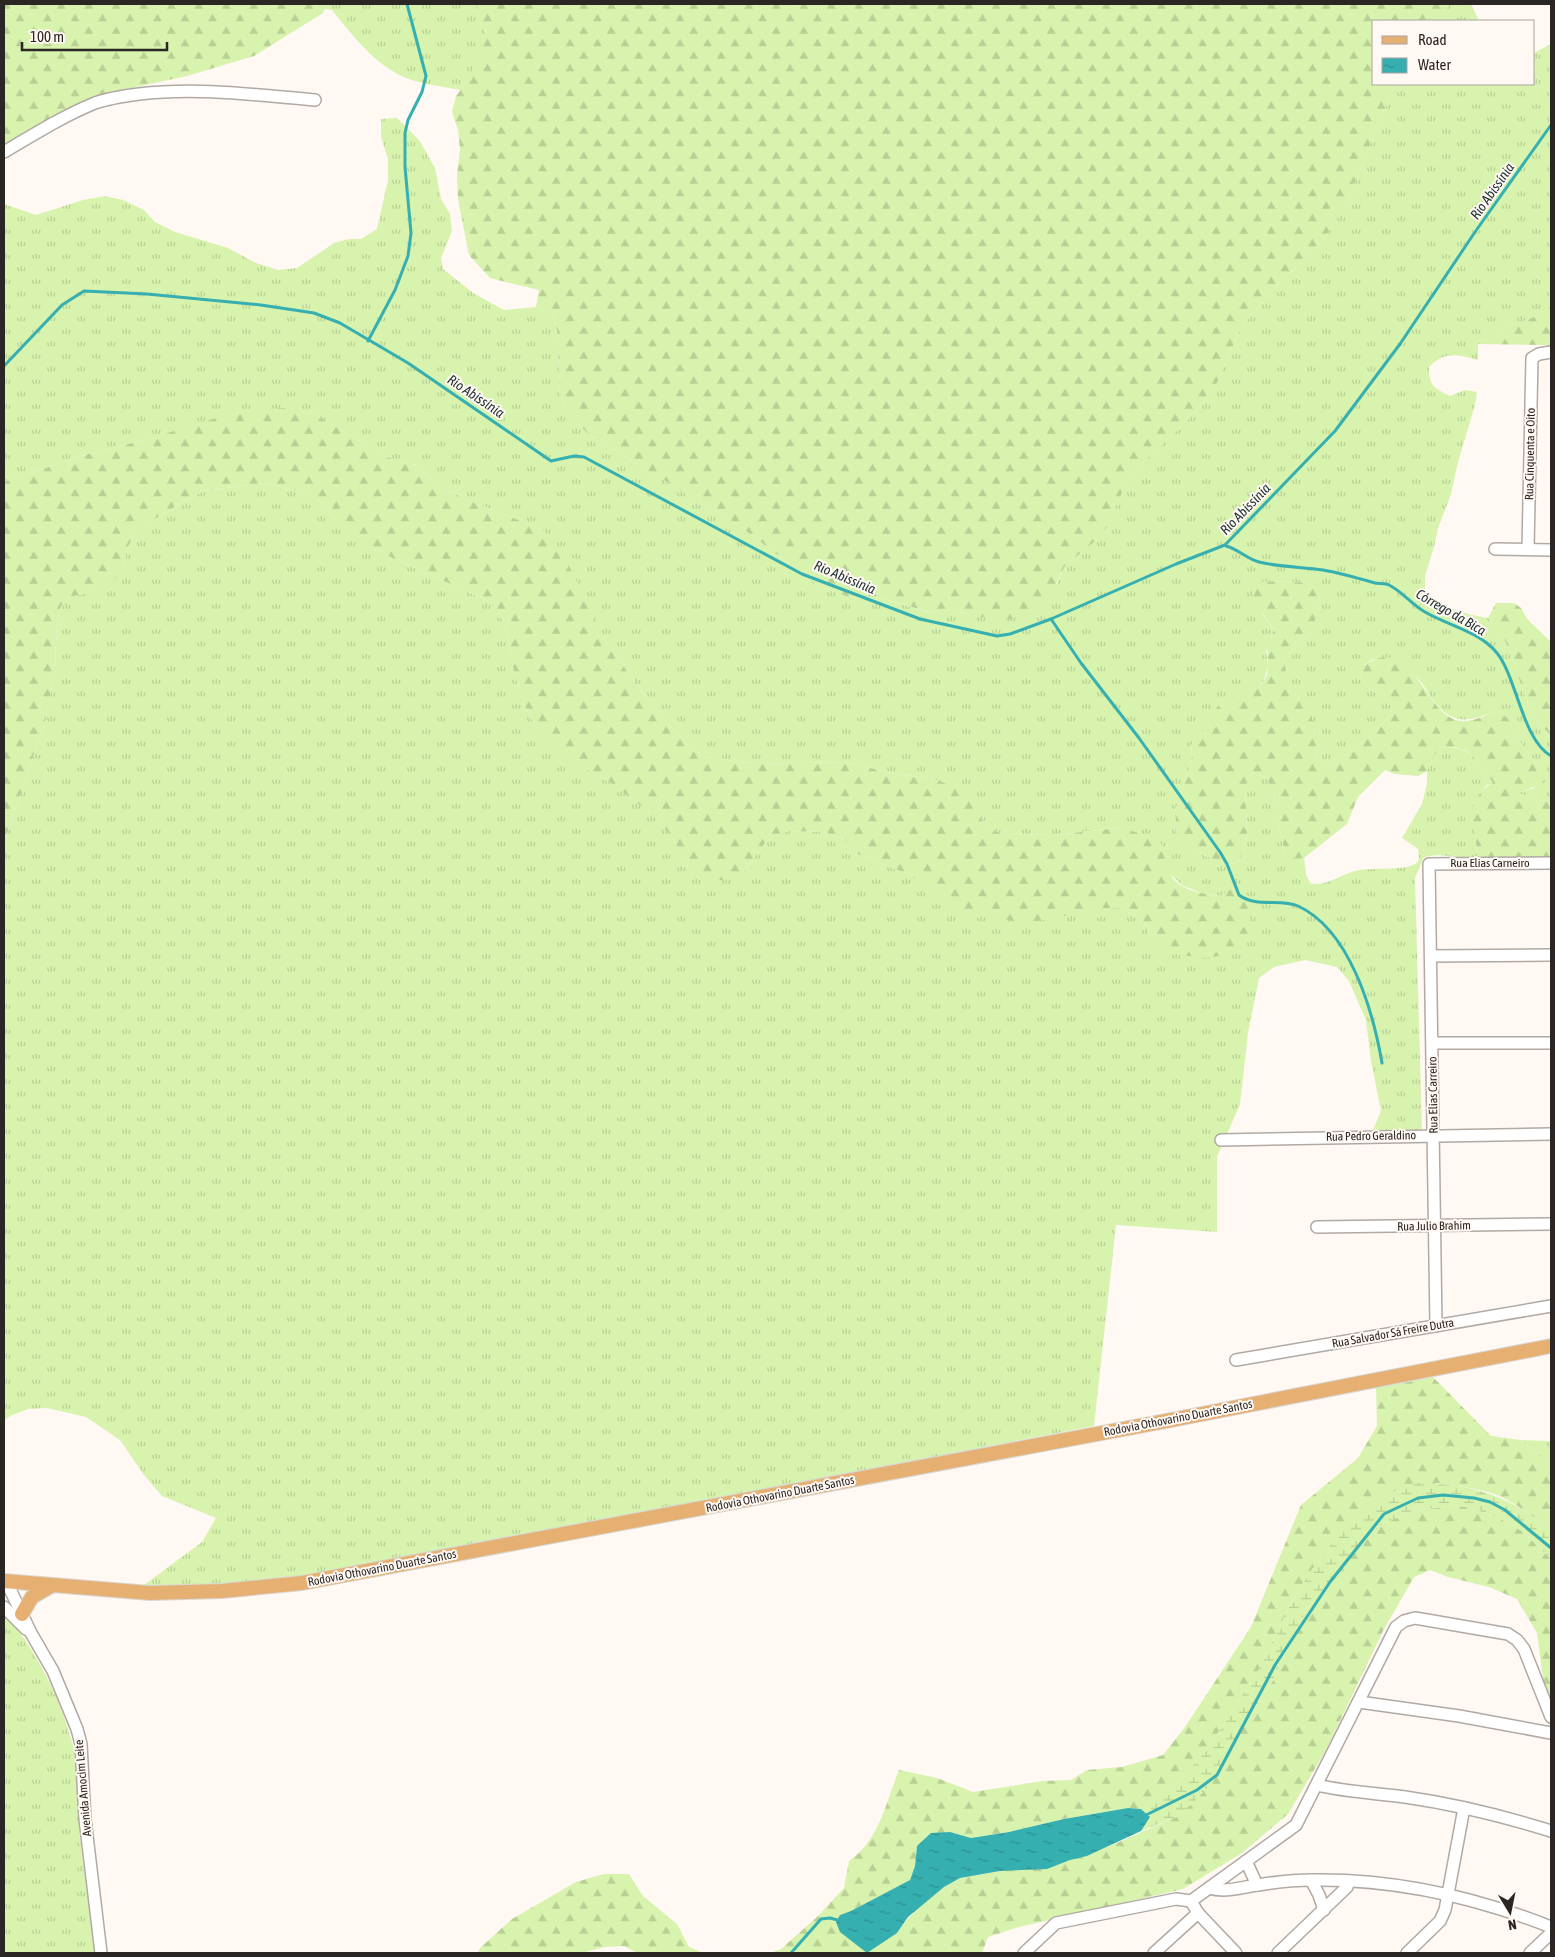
<svg xmlns="http://www.w3.org/2000/svg" width="1555" height="1957" font-family="'Asap Condensed',sans-serif">
<style>
.grass{fill:url(#grass-tufts)}
.forest{fill:url(#forest-firs)}
.wetland{fill:url(#wetland-marsh)}
.water{fill:url(#water-ripples)}
.lines{fill:none;stroke-linecap:round;stroke-linejoin:round}
.stream{stroke:#36afb1;stroke-width:3}
.minor-casing{stroke:#b1a9a3;stroke-width:14}
.major-casing{stroke:#d8d8d7;stroke-width:16}
.minor{stroke:#fff;stroke-width:11}
.major{stroke:#e6b073;stroke-width:14}
.labels{text-anchor:middle;stroke-width:4;stroke-linejoin:round;paint-order:stroke}
.street-label{font-size:12px;fill:#292623;stroke:#fff8f3}
.water-label{font-size:14px;font-style:italic;fill:#1e3233;stroke:#fff8f3}
</style>
<defs>
<pattern id="grass-tufts" width="24" height="20" patternUnits="userSpaceOnUse" patternTransform="scale(1.25)"><rect width="24" height="20" fill="#d7f3ae"/><path d="M3 7l-1-3M5 7V3M7 7l1-3M15 17l-1-3M17 17v-4M19 17l1-3" fill="none" stroke="#b9d095"/></pattern>
<pattern id="forest-firs" width="22" height="20" patternUnits="userSpaceOnUse" patternTransform="scale(1.25)"><rect width="22" height="20" fill="#d7f3ae"/><path d="M5 1l3.5 6h-7zM16 11l3.5 6h-7z" fill="#b9d095"/></pattern>
<pattern id="wetland-marsh" width="20" height="14" patternUnits="userSpaceOnUse" patternTransform="scale(1.25)"><rect width="20" height="14" fill="#d7f3ae"/><path d="M1 5h8M5 5V1M11 12h8M15 12V8" fill="none" stroke="#b9d095"/></pattern>
<pattern id="water-ripples" width="26" height="14" patternUnits="userSpaceOnUse" patternTransform="scale(1.25)"><rect width="26" height="14" fill="#36afb1"/><path d="M2 4q2-2 4 0t4 0M15 11q2-2 4 0t4 0" fill="none" stroke="#2e8e90"/></pattern>
</defs>
<rect width="100%" height="100%" fill="#fff8f3"/>
<g class="grass">
<path d="M326,4H475C479,12 483,21 485,29C489,46 471,77 461,90C446,87 430,85 415,81C379,71 354,37 332,10L324,9Z"/>
<polygon points="1449,4 1471,4 1479,21 1435,21"/>
<path d="M1551,44V307L1532,318L1508,327L1478,344V360C1458,354 1444,351 1429,367C1429,386 1434,388 1450,396L1465,390L1477,392L1475,405L1458,462L1451,494L1438,528L1435,543L1425,576V590C1442,608 1464,614 1488,618C1496,628 1504,637 1509,649C1521,678 1525,715 1551,735V801L1537,800L1518,793L1534,788L1541,769L1523,746L1513,731L1509,719L1497,710C1467,724 1450,725 1430,696C1426,690 1422,681 1416,677C1404,669 1387,664 1373,659L1363,666L1360,678L1368,688L1387,699L1393,709C1381,730 1353,751 1332,764L1317,758L1314,725L1299,699L1293,695L1286,684L1284,657L1311,633L1316,610L1321,599L1308,583L1281,581L1260,582L1263,615L1274,629L1266,651L1268,666L1264,680L1257,688L1227,699L1218,707L1205,730L1195,736L1191,746L1192,756L1188,772L1175,811L1177,837L1196,852L1228,865L1239,861L1245,848L1247,833L1245,787L1252,773L1265,777L1274,790L1275,809L1286,858H1304L1306,874L1310,883C1324,888 1343,873 1359,870C1371,868 1405,870 1413,865C1415,865 1418,861 1419,860L1418,849L1402,838L1422,804L1427,784V771L1433,757L1441,747C1470,746 1479,760 1493,783L1487,785L1476,800L1471,813L1479,859L1437,855L1424,857L1415,878L1422,1131L1372,1132L1381,1111L1371,1061L1366,1020L1349,981L1337,967L1305,960L1274,967L1259,978L1248,1033L1240,1104L1217,1157V1232L1116,1225L1094,1426L278,1583L140,1588L202,1542L216,1518L162,1496L144,1475L120,1440L86,1417L47,1408L28,1409L10,1416L4,1421V843L46,718L55,668L57,622L61,606L66,598L99,590L118,575L124,564L127,549L136,531L164,513L203,491L263,483L307,493L323,504L338,524L375,550L495,604L507,631L514,672L524,704L535,726L555,751L608,781L654,816L673,839L692,876L743,872L765,843L775,835L788,831L822,832L834,835L845,840L858,854L908,874L961,909L1076,912L1097,907L1122,908L1145,923L1150,937L1220,896L1202,893L1183,886L1119,828L1053,835L1003,834L988,828L977,813L967,794L939,781L919,777L895,774L845,762L756,764L705,757L692,749L659,714L629,674L604,639L543,531L526,523L467,500L436,484L416,465L387,457L308,410L148,439L88,454L4,482V204L36,215L83,200L105,196L123,200L144,210L155,222L175,232L228,248L256,263L278,270L297,268L334,243L349,239H361L377,229L388,180V159L381,137V119L397,118L419,140L435,168L441,199L450,214L452,231L441,258L443,269L473,293L504,310L536,307L552,313L557,330L560,393L567,411L588,434L738,525L819,586L848,597L881,598L928,612L956,610L970,616L1057,584L1065,566L1080,553L1122,492L1129,476L1199,409L1217,383L1238,334L1246,321L1278,285L1323,240L1337,219L1351,192L1395,84H1534V53Z"/>
<polygon points="1520,1440 1551,1441 1551,1465"/>
<path d="M4,1612C35,1649 61,1698 73,1746C79,1767 76,1795 78,1818C82,1863 90,1908 96,1953H4Z"/>
</g>
<g class="forest">
<polygon points="4,4 326,4 323,13 254,56 187,76 108,93 4,149"/>
<polygon points="475,4 1449,4 1435,21 1374,21 1374,84 1395,84 1351,192 1337,219 1323,240 1278,285 1246,321 1238,334 1217,383 1199,409 1129,476 1107,527 1095,541 1065,566 1049,598 1037,609 1010,619 970,616 956,610 929,612 881,598 848,597 819,586 738,525 588,434 567,411 560,393 557,330 552,313 536,307 539,290 490,278 469,255 458,199 457,176 460,149 458,130 452,112 456,96 466,83 483,48 486,31"/>
<polygon points="1551,307 1551,345 1478,344 1508,327 1532,318"/>
<path d="M283,408L308,410L387,457L416,465L436,484L467,500L526,523L543,531L552,539L564,555L604,639L629,674L659,714L692,749L705,757L756,764L845,762L895,774L919,777L939,781L953,786L967,794L977,813L988,828L1003,834L1053,835L1119,828L1135,832L1161,843C1164,853 1166,868 1172,877C1181,891 1205,894 1220,896L1233,888L1251,903L1248,937L1240,952L1208,958L1179,955L1157,948L1150,937L1145,923L1122,908H1097L1052,919L1021,923L960,909L908,874L858,854L845,840L834,835L822,832L788,831L775,835L765,843L743,872L733,879L711,881L692,876L673,839L654,816L608,781L554,751L535,726L524,704L514,672L507,631L495,604L375,550L353,537L338,524L323,504L307,493L263,483L203,491L164,513L136,531L127,549L124,564L118,575L111,584L99,590L66,598L61,606L57,622L55,668L46,718L4,843V482L88,454L148,439L239,411Z"/>
<path d="M1281,581L1308,583L1321,591V599L1316,610L1312,632L1284,657L1287,684L1293,694L1309,709L1314,725L1317,758L1332,764C1353,751 1381,730 1393,709L1387,699L1368,688L1360,678L1363,666C1416,629 1423,720 1463,721C1476,721 1486,715 1497,710L1509,719L1513,731L1523,746L1541,769L1545,782L1519,793L1537,800L1551,801V859H1479C1477,844 1472,829 1471,815C1470,804 1483,787 1493,783C1479,760 1469,745 1441,747L1433,757L1427,771L1418,776L1395,774L1385,770L1358,797L1347,824L1304,858H1286L1275,809L1274,790L1265,777L1252,773L1245,787L1247,833L1245,848L1239,861L1227,865L1196,852L1177,837L1175,811L1188,772L1192,756L1191,746L1195,736C1213,726 1207,720 1218,706C1234,687 1268,698 1268,665C1268,657 1267,649 1267,641L1271,638L1274,629L1254,602L1252,588L1260,582Z"/>
<path d="M1496,603H1514L1521,608L1528,620L1551,642V735C1525,715 1521,678 1509,649C1504,637 1496,628 1488,618Z"/>
<path d="M1433,1377L1491,1436L1520,1440L1551,1465V1531C1537,1519 1514,1502 1497,1495C1478,1488 1456,1486 1436,1483L1312,1569L1290,1605L1258,1671L1208,1748L1183,1777L1141,1809L1128,1808L1064,1819L1009,1832L970,1838L950,1832L917,1846L915,1866L910,1880L851,1911L840,1915L897,1933C913,1910 935,1891 960,1878L1087,1856L1176,1817L1207,1788L1227,1759L1239,1734L1274,1679L1292,1637L1307,1609L1364,1541L1381,1525L1412,1511L1456,1505L1474,1509L1499,1518L1522,1531L1551,1559V1700L1544,1685L1537,1633L1517,1599L1489,1587L1448,1577L1430,1570L1414,1577L1383,1631L1326,1750L1288,1814L1242,1853L1183,1889L1019,1927L988,1937L982,1953H771L781,1949L818,1916L844,1888L849,1861C879,1841 886,1802 899,1770L937,1778L973,1792L1043,1781L1071,1780L1087,1770L1122,1767L1163,1755L1185,1727L1251,1627L1301,1505L1358,1458L1377,1426L1376,1388Z"/>
<polygon points="604,1874 629,1874 643,1896 677,1924 689,1947 703,1953 637,1953 624,1946 605,1947 581,1953 478,1953 480,1948 512,1919 576,1882"/>
</g>
<path class="wetland" d="M1419,1483C1470,1483 1513,1497 1551,1531V1559L1522,1531L1499,1518L1474,1509L1456,1505L1412,1511L1381,1525L1364,1541L1307,1609L1292,1637L1274,1679L1239,1734L1228,1759L1207,1788L1192,1804L1176,1817L1141,1831L1150,1817L1141,1809L1183,1777L1208,1748L1258,1671L1290,1605L1312,1569L1346,1526L1400,1487Z"/>
<polygon class="water" points="1128,1808 1141,1809 1150,1817 1141,1831 1087,1856 1070,1860 1047,1869 1000,1871 960,1878 944,1887 908,1917 897,1933 867,1953 840,1932 836,1922 840,1915 851,1911 910,1880 915,1866 917,1846 931,1833 950,1832 971,1838 1009,1832 1064,1819"/>
<g class="lines">
<g class="stream">
<polyline points="368,341 395,290 408,256 411,233 405,167 405,133 408,120 422,92 426,76 407,4"/>
<polyline points="4,366 62,305 84,291 147,294 261,305 314,313 340,323 408,363 551,461 574,456 584,457 802,574 920,619 997,636 1010,634 1051,619 1176,564 1225,545 1335,431 1400,344 1475,232 1551,125"/>
<path d="M1226,546C1238,549 1247,559 1259,562C1280,567 1302,567 1323,570C1340,573 1358,578 1375,583C1379,584 1385,583 1389,585C1403,592 1412,605 1425,612C1449,626 1479,631 1497,653C1517,678 1522,739 1551,756"/>
<path d="M1051,619L1081,663L1139,738L1220,852L1227,864L1239,895C1256,908 1282,898 1298,906C1350,930 1373,1011 1382,1063"/>
<polyline points="1144,1816 1197,1790 1217,1775 1275,1665 1330,1582 1384,1514 1418,1498 1443,1495 1474,1498 1490,1502 1505,1510 1551,1548"/>
<polyline points="791,1953 821,1919 830,1918 841,1921"/>
</g>
<g class="minor-casing">
<g id="minor">
<path d="M4,152C33,135 63,116 95,103C109,98 124,96 139,94C198,87 256,95 315,100"/>
<polyline points="1495,549 1551,550"/>
<polyline points="1528,549 1532,358 1539,354 1551,352"/>
<polyline points="1431,956 1551,955"/>
<polyline points="1433,1043 1551,1043"/>
<polyline points="1221,1140 1551,1134"/>
<polyline points="1317,1227 1551,1224"/>
<polyline points="1436,1326 1429,864 1551,863"/>
<polyline points="1236,1360 1551,1306"/>
<polyline points="6,1581 31,1633 53,1671 77,1729 81,1744 85,1819 101,1953"/>
<polyline points="4,1607 26,1629"/>
<polyline points="1359,1702 1459,1716 1551,1733"/>
<path d="M1317,1785C1346,1792 1375,1793 1405,1797C1454,1804 1503,1816 1551,1831"/>
<polyline points="1246,1861 1257,1885"/>
<polyline points="1311,1880 1319,1895 1324,1910"/>
<path d="M1209,1888C1226,1893 1241,1887 1258,1885C1276,1882 1295,1880 1314,1880C1397,1879 1475,1897 1551,1927"/>
<polyline points="1191,1901 1198,1913 1236,1953"/>
<polyline points="1024,1953 1056,1923 1176,1899 1191,1901 1296,1825 1396,1627 1404,1621 1415,1618 1508,1634 1517,1640 1524,1649 1551,1717"/>
<polyline points="1154,1953 1198,1913"/>
<polyline points="1278,1953 1347,1887 1349,1881"/>
<polyline points="1407,1953 1440,1921 1445,1910 1464,1808"/>
<polyline points="1530,1953 1551,1933"/>
</g>
</g>
<g class="major-casing">
<g id="major">
<polyline points="4,1581 150,1593 222,1591 302,1583 1166,1421 1551,1346"/>
<polyline points="22,1614 32,1597 51,1586"/>
</g>
</g>
<use href="#minor" class="minor"/>
<use href="#major" class="major"/>
</g>
<g class="labels">
<g class="street-label">
<text transform="translate(1530 454) rotate(-89)" y="4">Rua Cinquenta e Oito</text>
<text x="1490" y="867">Rua Elias Carneiro</text>
<text transform="translate(1433 1095) rotate(-91)" y="4">Rua Elias Carreiro</text>
<text transform="translate(1371 1136) rotate(-1)" y="4">Rua Pedro Geraldino</text>
<text transform="translate(1434 1226) rotate(-1)" y="4">Rua Julio Brahim</text>
<text transform="translate(1393 1333) rotate(-10)" y="4">Rua Salvador Sá Freire Dutra</text>
<text transform="translate(1178 1418) rotate(-11)" y="4">Rodovia Othovarino Duarte Santos</text>
<text transform="translate(780 1494) rotate(-11)" y="4">Rodovia Othovarino Duarte Santos</text>
<text transform="translate(382 1568) rotate(-11)" y="4">Rodovia Othovarino Duarte Santos</text>
<text transform="translate(83 1788) rotate(-95)" y="4">Avenida Amocim Leite</text>
</g>
<g class="water-label">
<text transform="translate(1492 191) rotate(-55)" y="5">Rio Abissínia</text>
<text transform="translate(476 396) rotate(34)" y="5">Rio Abissínia</text>
<text transform="translate(1245 509) rotate(-46)" y="5">Rio Abissínia</text>
<text transform="translate(845 577) rotate(23)" y="5">Rio Abissínia</text>
<text transform="translate(1451 612) rotate(30)" y="5">Córrego da Bica</text>
</g>
</g>
<rect width="1555" height="1957" fill="none" stroke="#292623" stroke-width="10"/>
<rect x="1372" y="20" width="162" height="65" fill="#fff8f3" stroke="#a9a4a0"/>
<rect x="1382" y="36" width="25" height="8" fill="#e6b073" stroke="#a9a4a0"/>
<text x="1418" y="45" font-size="15" fill="#292623">Road</text>
<rect x="1382" y="58" width="25" height="15" fill="url(#water-ripples)" stroke="#a9a4a0"/>
<text x="1418" y="70" font-size="15" fill="#292623">Water</text>
<g transform="translate(1510 1912) rotate(170)" stroke="#fff8f3" stroke-width="4" paint-order="stroke">
<path d="M0-4L9 19L0 12L-9 19Z" fill="#292623"/>
<text y="-8" font-size="14" font-weight="bold" text-anchor="middle" fill="#292623">N</text>
</g>
<path d="M22 42v8h145v-8" fill="none" stroke="#292623" stroke-width="2.5"/>
<text x="30" y="42" font-size="15" fill="#292623" stroke="#fff8f3" stroke-width="4" paint-order="stroke">100 m</text>
</svg>
